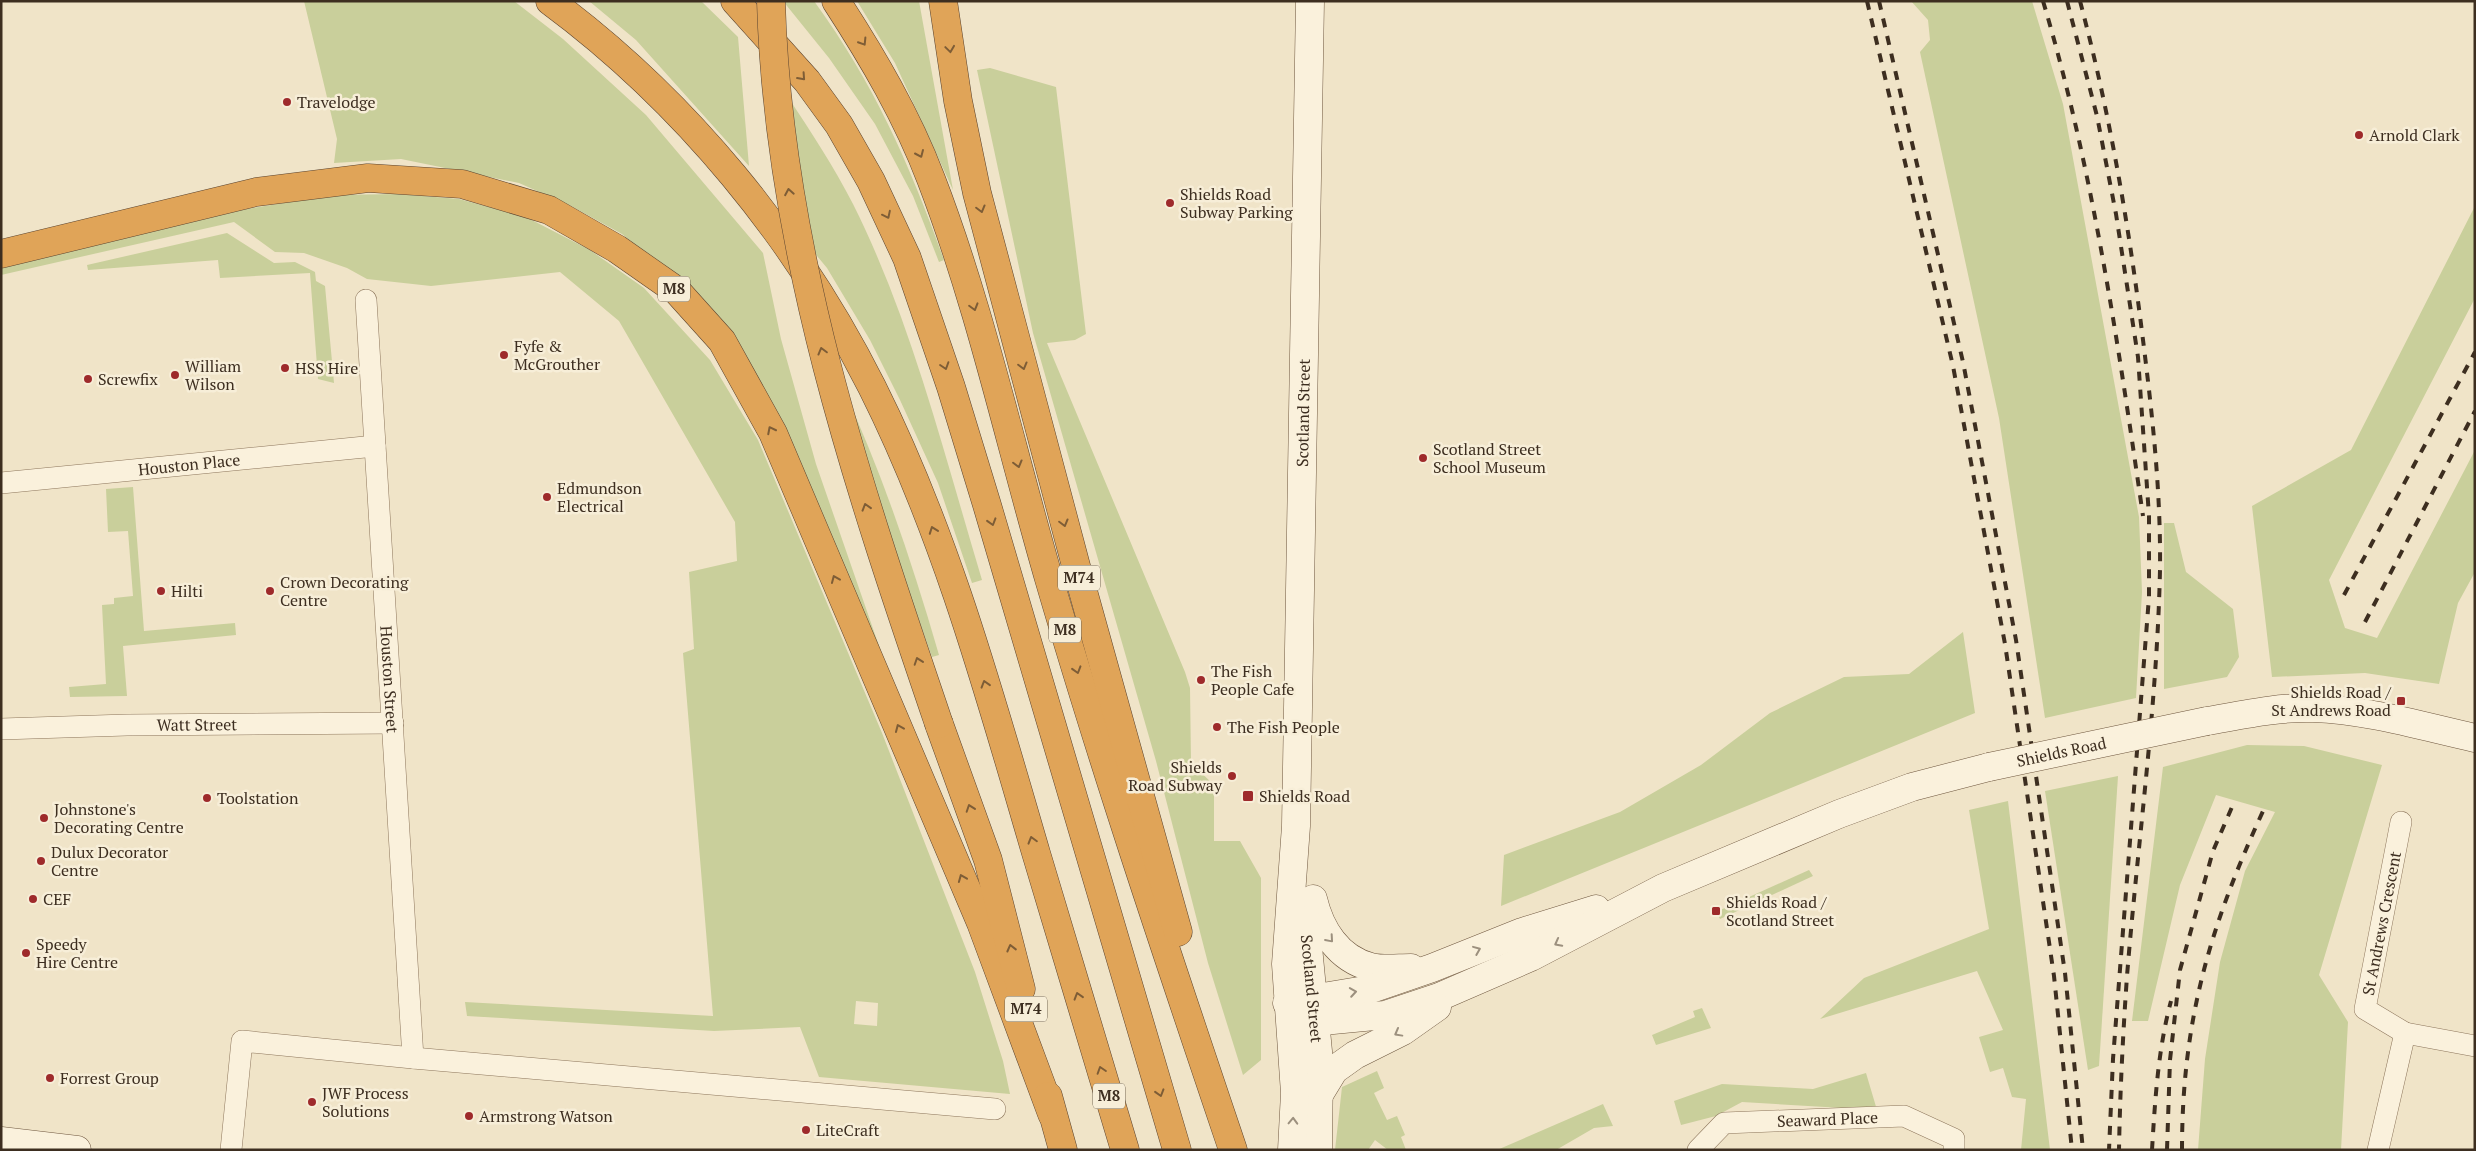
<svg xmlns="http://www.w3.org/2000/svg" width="2476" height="1151" font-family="'PT Serif',serif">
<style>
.green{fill:#c9cf9b;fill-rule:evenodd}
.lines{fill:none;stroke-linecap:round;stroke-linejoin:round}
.street-casing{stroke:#8d765c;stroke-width:22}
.secondary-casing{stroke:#6f573f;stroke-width:29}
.highway-casing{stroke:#5b4430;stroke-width:29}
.street{stroke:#faf1dc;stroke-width:21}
.secondary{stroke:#faf1dc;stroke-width:28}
.highway{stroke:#e0a458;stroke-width:28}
.rail{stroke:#3d2e20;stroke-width:4;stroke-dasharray:9 9;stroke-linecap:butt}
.secondary-bridge-casing{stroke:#6f573f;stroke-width:29;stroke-linecap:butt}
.highway-bridge-casing{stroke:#5b4430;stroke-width:29;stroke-linecap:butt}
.secondary-bridge{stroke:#faf1dc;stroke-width:28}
.highway-bridge{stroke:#e0a458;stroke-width:28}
.oneway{stroke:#7e5d36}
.oneway2{stroke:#9c907e}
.poi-dot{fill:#9e2a2b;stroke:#f7eed8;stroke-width:2}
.labels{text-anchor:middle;stroke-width:5;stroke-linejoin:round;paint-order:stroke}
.shield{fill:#f7eed8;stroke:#756857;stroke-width:1}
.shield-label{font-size:15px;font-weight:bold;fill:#3d2e20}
.poi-label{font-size:16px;fill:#3d2e20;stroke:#f7eed8;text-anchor:start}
.street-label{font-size:16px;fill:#3d2e20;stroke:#f7eed8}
</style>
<rect width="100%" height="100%" fill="#f0e4c8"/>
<g class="green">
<polygon points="304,1 514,1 563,39 646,115 763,253 781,339 816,464 888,672 695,294 622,234 571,206 519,183 401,159 334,163 337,139"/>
<polygon points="589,1 701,1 738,37 749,166 636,40"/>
<path d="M783,1H814C875,85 909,163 944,260L939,262L913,196L875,124L829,58Z"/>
<polygon points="857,1 919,1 953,190 895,63"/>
<polygon points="1911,1 2032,1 2063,104 2139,517 2142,592 2136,698 2045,718 1999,418 1920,52 1930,40 1928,20"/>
<polygon points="990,68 1056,87 1086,334 1075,340 1047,343 1185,672 1190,688 1191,763 1214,785 1214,841 1240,841 1261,878 1261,1060 1243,1075 1208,963 1156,761 1033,333 977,70"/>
<path d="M788,97C811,132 834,167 853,204C912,322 944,454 982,580L972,583L938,483L900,400L870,340L827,268L808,245Z"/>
<path d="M399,194L459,199L526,217L590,250L644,288L710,360L758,440L882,733L975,972L1003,1061L1010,1094L819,1077L800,1027L714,1031L467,1016L465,1002L713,1016L683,653L694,649L689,572L737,561L735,522L619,321L560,272L431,286L367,279L347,268L304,253L275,252L234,222L1,275V265L222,213L334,195ZM856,1001L878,1003L877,1026L854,1024Z"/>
<polygon points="2475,206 2475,298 2329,580 2345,628 2377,638 2475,450 2475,572 2458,603 2439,684 2365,673 2272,677 2252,506 2351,450"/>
<polygon points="227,233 274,263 295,262 315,272 316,281 325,286 334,383 318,379 310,273 220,278 218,260 88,270 87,265"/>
<path d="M841,384C882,472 912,562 939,655L932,657L880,511Z"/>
<polygon points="133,487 144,631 235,623 236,635 123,646 127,696 70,697 69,687 106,684 102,605 114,604 114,598 133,596 128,531 108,532 106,489"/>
<polygon points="2164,523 2174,523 2186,572 2233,609 2239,657 2227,677 2164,689"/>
<polygon points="1963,632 1975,713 1501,906 1504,855 1620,812 1701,765 1770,713 1844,677 1909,674"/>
<polygon points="2247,745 2304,746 2382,765 2319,975 2348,1022 2341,1150 2198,1150 2205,1059 2220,962 2245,871 2275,812 2216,795 2180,885 2148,1021 2132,1021 2163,767"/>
<polygon points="2118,776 2099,1066 2088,1070 2045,791"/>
<polygon points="2008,801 2050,1150 2021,1150 2026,1099 2012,1097 2003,1068 1990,1072 1979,1037 2003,1030 1977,971 1820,1019 1864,978 1989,929 1969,810"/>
<polygon points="1809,870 1813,876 1720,919 1716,912"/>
<polygon points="1702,1008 1711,1028 1656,1045 1652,1035 1695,1017 1693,1011"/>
<polygon points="1377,1071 1384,1088 1374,1093 1387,1120 1397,1116 1405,1135 1401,1137 1406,1150 1388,1150 1375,1140 1368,1150 1335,1150 1342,1087"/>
<polygon points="1866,1073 1877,1110 1742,1102 1716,1116 1681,1125 1674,1101 1722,1084 1813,1089"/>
<polygon points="1603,1104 1613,1126 1594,1128 1556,1150 1497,1150"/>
</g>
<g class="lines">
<g class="street-casing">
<g id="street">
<path id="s1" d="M366,300L413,1058"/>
<path id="s2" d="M1,483L375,446"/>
<path id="s3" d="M1,729L127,725L393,723"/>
<polyline points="2405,1033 2475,1046"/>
<polyline points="231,1150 242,1041 413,1058 995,1109"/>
<path id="s4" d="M1698,1150L1724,1123L1904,1116L1954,1139V1150"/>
<path id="s5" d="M2378,1150L2405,1033L2365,1009L2401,822"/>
</g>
</g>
<g class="secondary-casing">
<g id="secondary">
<path d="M2207,721C2242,715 2277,707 2313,708C2368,710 2421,726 2475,738"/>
<path d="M1313,899C1320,929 1338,959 1371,967C1383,970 1398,968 1411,968"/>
<path id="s6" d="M1304,905L1319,1062L1318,1150"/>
<polyline points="1287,1003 1371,989 1432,968 1522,932 1596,909"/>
<polyline points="1291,1024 1385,1015 1439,997 1531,957 1663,888 1839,814 1912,787 1989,767"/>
<polyline points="1320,1093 1334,1070 1355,1055 1403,1031 1437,1007"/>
<polyline points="1,1141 77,1150"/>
<path id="s7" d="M1292,1150L1295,1093L1286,964L1296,826L1310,1"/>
</g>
</g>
<g class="highway-casing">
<g id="highway">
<path d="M550,1C685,101 797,238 872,387C946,534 990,696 1036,853C1065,952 1096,1051 1125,1150"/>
<polyline points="735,1 807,81 839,125 871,181 907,258 951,387 987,505 1177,1150"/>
<path d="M836,1C873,58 907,116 931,179C981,309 1010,445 1049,579C1105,771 1169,960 1233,1150"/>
<polyline points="943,1 958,101 977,193 1076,566 1178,932"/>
<polyline points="1,254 256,192 368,178 462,184 549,210 617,249 677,291 722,341 773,433 981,923 1052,1114"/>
<polyline points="939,724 988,860 1021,989"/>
<polyline points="1048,1096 1063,1150"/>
</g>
</g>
<use href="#street" class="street"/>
<use href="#secondary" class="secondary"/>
<use href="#highway" class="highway"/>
<g class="rail">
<polyline points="1867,1 1953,366 2005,644 2054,976 2072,1150"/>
<polyline points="1879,1 1963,362 2016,640 2065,973 2083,1150"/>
<path d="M2043,1C2093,169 2118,343 2143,516"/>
<polyline points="2067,1 2097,116 2116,214 2138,357 2149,516 2149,597 2113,1059 2109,1150"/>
<path d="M2080,1C2109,110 2128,220 2142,332C2152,411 2161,491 2160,570C2157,706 2138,840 2127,976C2123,1033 2120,1092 2119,1150"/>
<polyline points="2344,595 2475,352"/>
<polyline points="2365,622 2475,411"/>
<path d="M2152,1150C2155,1101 2158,1049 2171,1001"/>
<polyline points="2167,1150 2170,1060 2180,970 2213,851 2235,800"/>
<path d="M2182,1150C2182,1020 2210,926 2264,809"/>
</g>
<g class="secondary-bridge-casing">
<g id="secondary-bridge">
<path id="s8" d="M1989,767L2207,721"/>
</g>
</g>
<g class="highway-bridge-casing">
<path id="highway-bridge" d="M771,1C778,252 859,489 939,724"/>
</g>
<use href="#secondary-bridge" class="secondary-bridge"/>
<use href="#highway-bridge" class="highway-bridge"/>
</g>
<defs><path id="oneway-chevron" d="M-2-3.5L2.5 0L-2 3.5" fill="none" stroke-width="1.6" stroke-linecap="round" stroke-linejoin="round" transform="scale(1.25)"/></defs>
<g class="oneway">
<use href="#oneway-chevron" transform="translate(863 42) rotate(58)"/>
<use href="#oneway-chevron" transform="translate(950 49) rotate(82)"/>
<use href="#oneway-chevron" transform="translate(802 77) rotate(48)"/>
<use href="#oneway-chevron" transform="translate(920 154) rotate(66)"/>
<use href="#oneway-chevron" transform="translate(789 192) rotate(-100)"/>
<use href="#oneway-chevron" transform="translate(981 209) rotate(75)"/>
<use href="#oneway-chevron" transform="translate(887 215) rotate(64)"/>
<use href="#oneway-chevron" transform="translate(974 307) rotate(74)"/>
<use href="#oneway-chevron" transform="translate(822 351) rotate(-105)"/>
<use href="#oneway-chevron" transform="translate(945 366) rotate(72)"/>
<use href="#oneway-chevron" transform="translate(1023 366) rotate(75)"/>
<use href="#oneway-chevron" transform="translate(771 430) rotate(-117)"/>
<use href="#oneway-chevron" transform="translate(1018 464) rotate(75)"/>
<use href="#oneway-chevron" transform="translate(866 507) rotate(-107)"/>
<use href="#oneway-chevron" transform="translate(992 522) rotate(73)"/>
<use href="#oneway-chevron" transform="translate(1064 523) rotate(75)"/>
<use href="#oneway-chevron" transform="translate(933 530) rotate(-110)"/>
<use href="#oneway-chevron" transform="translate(835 579) rotate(-113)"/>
<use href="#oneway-chevron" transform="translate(918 661) rotate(-109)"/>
<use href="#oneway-chevron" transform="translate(1077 670) rotate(73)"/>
<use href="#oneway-chevron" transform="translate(985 684) rotate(-107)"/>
<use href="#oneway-chevron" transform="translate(899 728) rotate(-113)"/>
<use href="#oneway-chevron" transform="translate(970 808) rotate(-109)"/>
<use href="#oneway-chevron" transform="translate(1032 840) rotate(-106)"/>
<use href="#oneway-chevron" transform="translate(962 878) rotate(-112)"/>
<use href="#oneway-chevron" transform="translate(1011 948) rotate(-104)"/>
<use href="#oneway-chevron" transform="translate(1078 996) rotate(-107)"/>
<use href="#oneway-chevron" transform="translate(1101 1070) rotate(-108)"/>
<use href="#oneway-chevron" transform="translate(1160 1093) rotate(73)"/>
</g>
<g class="oneway2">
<use href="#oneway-chevron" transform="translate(1330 939) rotate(49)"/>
<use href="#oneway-chevron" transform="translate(1558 943) rotate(152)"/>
<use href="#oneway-chevron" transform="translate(1477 950) rotate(-22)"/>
<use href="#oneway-chevron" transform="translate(1353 992) rotate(-9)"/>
<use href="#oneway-chevron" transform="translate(1398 1033) rotate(151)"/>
<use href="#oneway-chevron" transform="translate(1293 1121) rotate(-88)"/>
</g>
<g class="poi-dot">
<circle cx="287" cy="102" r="5"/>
<circle cx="2359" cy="135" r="5"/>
<circle cx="1170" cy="203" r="5"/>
<circle cx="504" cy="355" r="5"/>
<circle cx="285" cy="368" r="5"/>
<circle cx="175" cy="375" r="5"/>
<circle cx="88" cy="379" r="5"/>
<circle cx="1423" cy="458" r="5"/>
<circle cx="547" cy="497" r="5"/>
<circle cx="161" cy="591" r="5"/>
<circle cx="270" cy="591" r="5"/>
<circle cx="1201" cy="680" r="5"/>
<rect x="2396" y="696" width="10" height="10" rx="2.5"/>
<circle cx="1217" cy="727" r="5"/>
<circle cx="1232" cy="776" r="5"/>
<rect x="1242" y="790" width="12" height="12" rx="2.5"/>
<circle cx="207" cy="798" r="5"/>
<circle cx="44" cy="818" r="5"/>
<circle cx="41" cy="861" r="5"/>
<circle cx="33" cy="899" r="5"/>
<rect x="1711" y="906" width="10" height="10" rx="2.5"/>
<circle cx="26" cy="953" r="5"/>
<circle cx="50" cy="1078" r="5"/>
<circle cx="312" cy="1102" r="5"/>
<circle cx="469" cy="1116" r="5"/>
<circle cx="806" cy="1130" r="5"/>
</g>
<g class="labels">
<g class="shield">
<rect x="658" y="276.5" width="32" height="25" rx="4"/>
<rect x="1058" y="565.5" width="42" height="25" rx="4"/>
<rect x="1049" y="617.5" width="32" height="25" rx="4"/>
<rect x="1005" y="996.5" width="42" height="25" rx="4"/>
<rect x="1093" y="1083.5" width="32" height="25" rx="4"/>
</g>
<g class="shield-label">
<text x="674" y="294">M8</text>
<text x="1079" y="583">M74</text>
<text x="1065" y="635">M8</text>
<text x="1026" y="1014">M74</text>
<text x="1109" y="1101">M8</text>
</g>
<g class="poi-label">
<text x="297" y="108">Travelodge</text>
<text x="2369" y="141">Arnold Clark</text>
<text x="1180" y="200">Shields Road<tspan x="1180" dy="18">Subway Parking</tspan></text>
<text x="514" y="352">Fyfe &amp;<tspan x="514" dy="18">McGrouther</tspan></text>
<text x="185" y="372">William<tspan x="185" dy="18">Wilson</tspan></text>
<text x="295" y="374">HSS Hire</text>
<text x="98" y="385">Screwfix</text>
<text x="1433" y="455">Scotland Street<tspan x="1433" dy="18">School Museum</tspan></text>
<text x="557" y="494">Edmundson<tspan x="557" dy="18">Electrical</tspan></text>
<text x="280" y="588">Crown Decorating<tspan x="280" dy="18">Centre</tspan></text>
<text x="171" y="597">Hilti</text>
<text x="1211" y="677">The Fish<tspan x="1211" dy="18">People Cafe</tspan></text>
<text x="2391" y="698" text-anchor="end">Shields Road /<tspan x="2391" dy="18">St Andrews Road</tspan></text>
<text x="1227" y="733">The Fish People</text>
<text x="1222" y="773" text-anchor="end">Shields<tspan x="1222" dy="18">Road Subway</tspan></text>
<text x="1259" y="802">Shields Road</text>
<text x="217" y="804">Toolstation</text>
<text x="54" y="815">Johnstone's<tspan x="54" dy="18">Decorating Centre</tspan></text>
<text x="51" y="858">Dulux Decorator<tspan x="51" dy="18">Centre</tspan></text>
<text x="43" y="905">CEF</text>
<text x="1726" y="908">Shields Road /<tspan x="1726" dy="18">Scotland Street</tspan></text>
<text x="36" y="950">Speedy<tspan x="36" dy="18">Hire Centre</tspan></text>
<text x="60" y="1084">Forrest Group</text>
<text x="322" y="1099">JWF Process<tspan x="322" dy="18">Solutions</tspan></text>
<text x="479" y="1122">Armstrong Watson</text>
<text x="816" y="1136">LiteCraft</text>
</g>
<g class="street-label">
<text dy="6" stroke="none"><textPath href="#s7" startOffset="738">Scotland Street</textPath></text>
<text dy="6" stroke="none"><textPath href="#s2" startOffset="189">Houston Place</textPath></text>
<text dy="6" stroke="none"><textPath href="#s1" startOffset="380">Houston Street</textPath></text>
<text dy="6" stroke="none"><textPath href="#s3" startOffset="196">Watt Street</textPath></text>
<text dy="6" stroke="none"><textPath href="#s8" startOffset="74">Shields Road</textPath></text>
<text dy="6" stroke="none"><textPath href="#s5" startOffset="254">St Andrews Crescent</textPath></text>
<text dy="6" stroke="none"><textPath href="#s6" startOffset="84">Scotland Street</textPath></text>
<text dy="6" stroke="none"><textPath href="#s4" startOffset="141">Seaward Place</textPath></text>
</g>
</g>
<rect width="2476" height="1151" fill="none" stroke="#3d2e20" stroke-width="5"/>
</svg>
